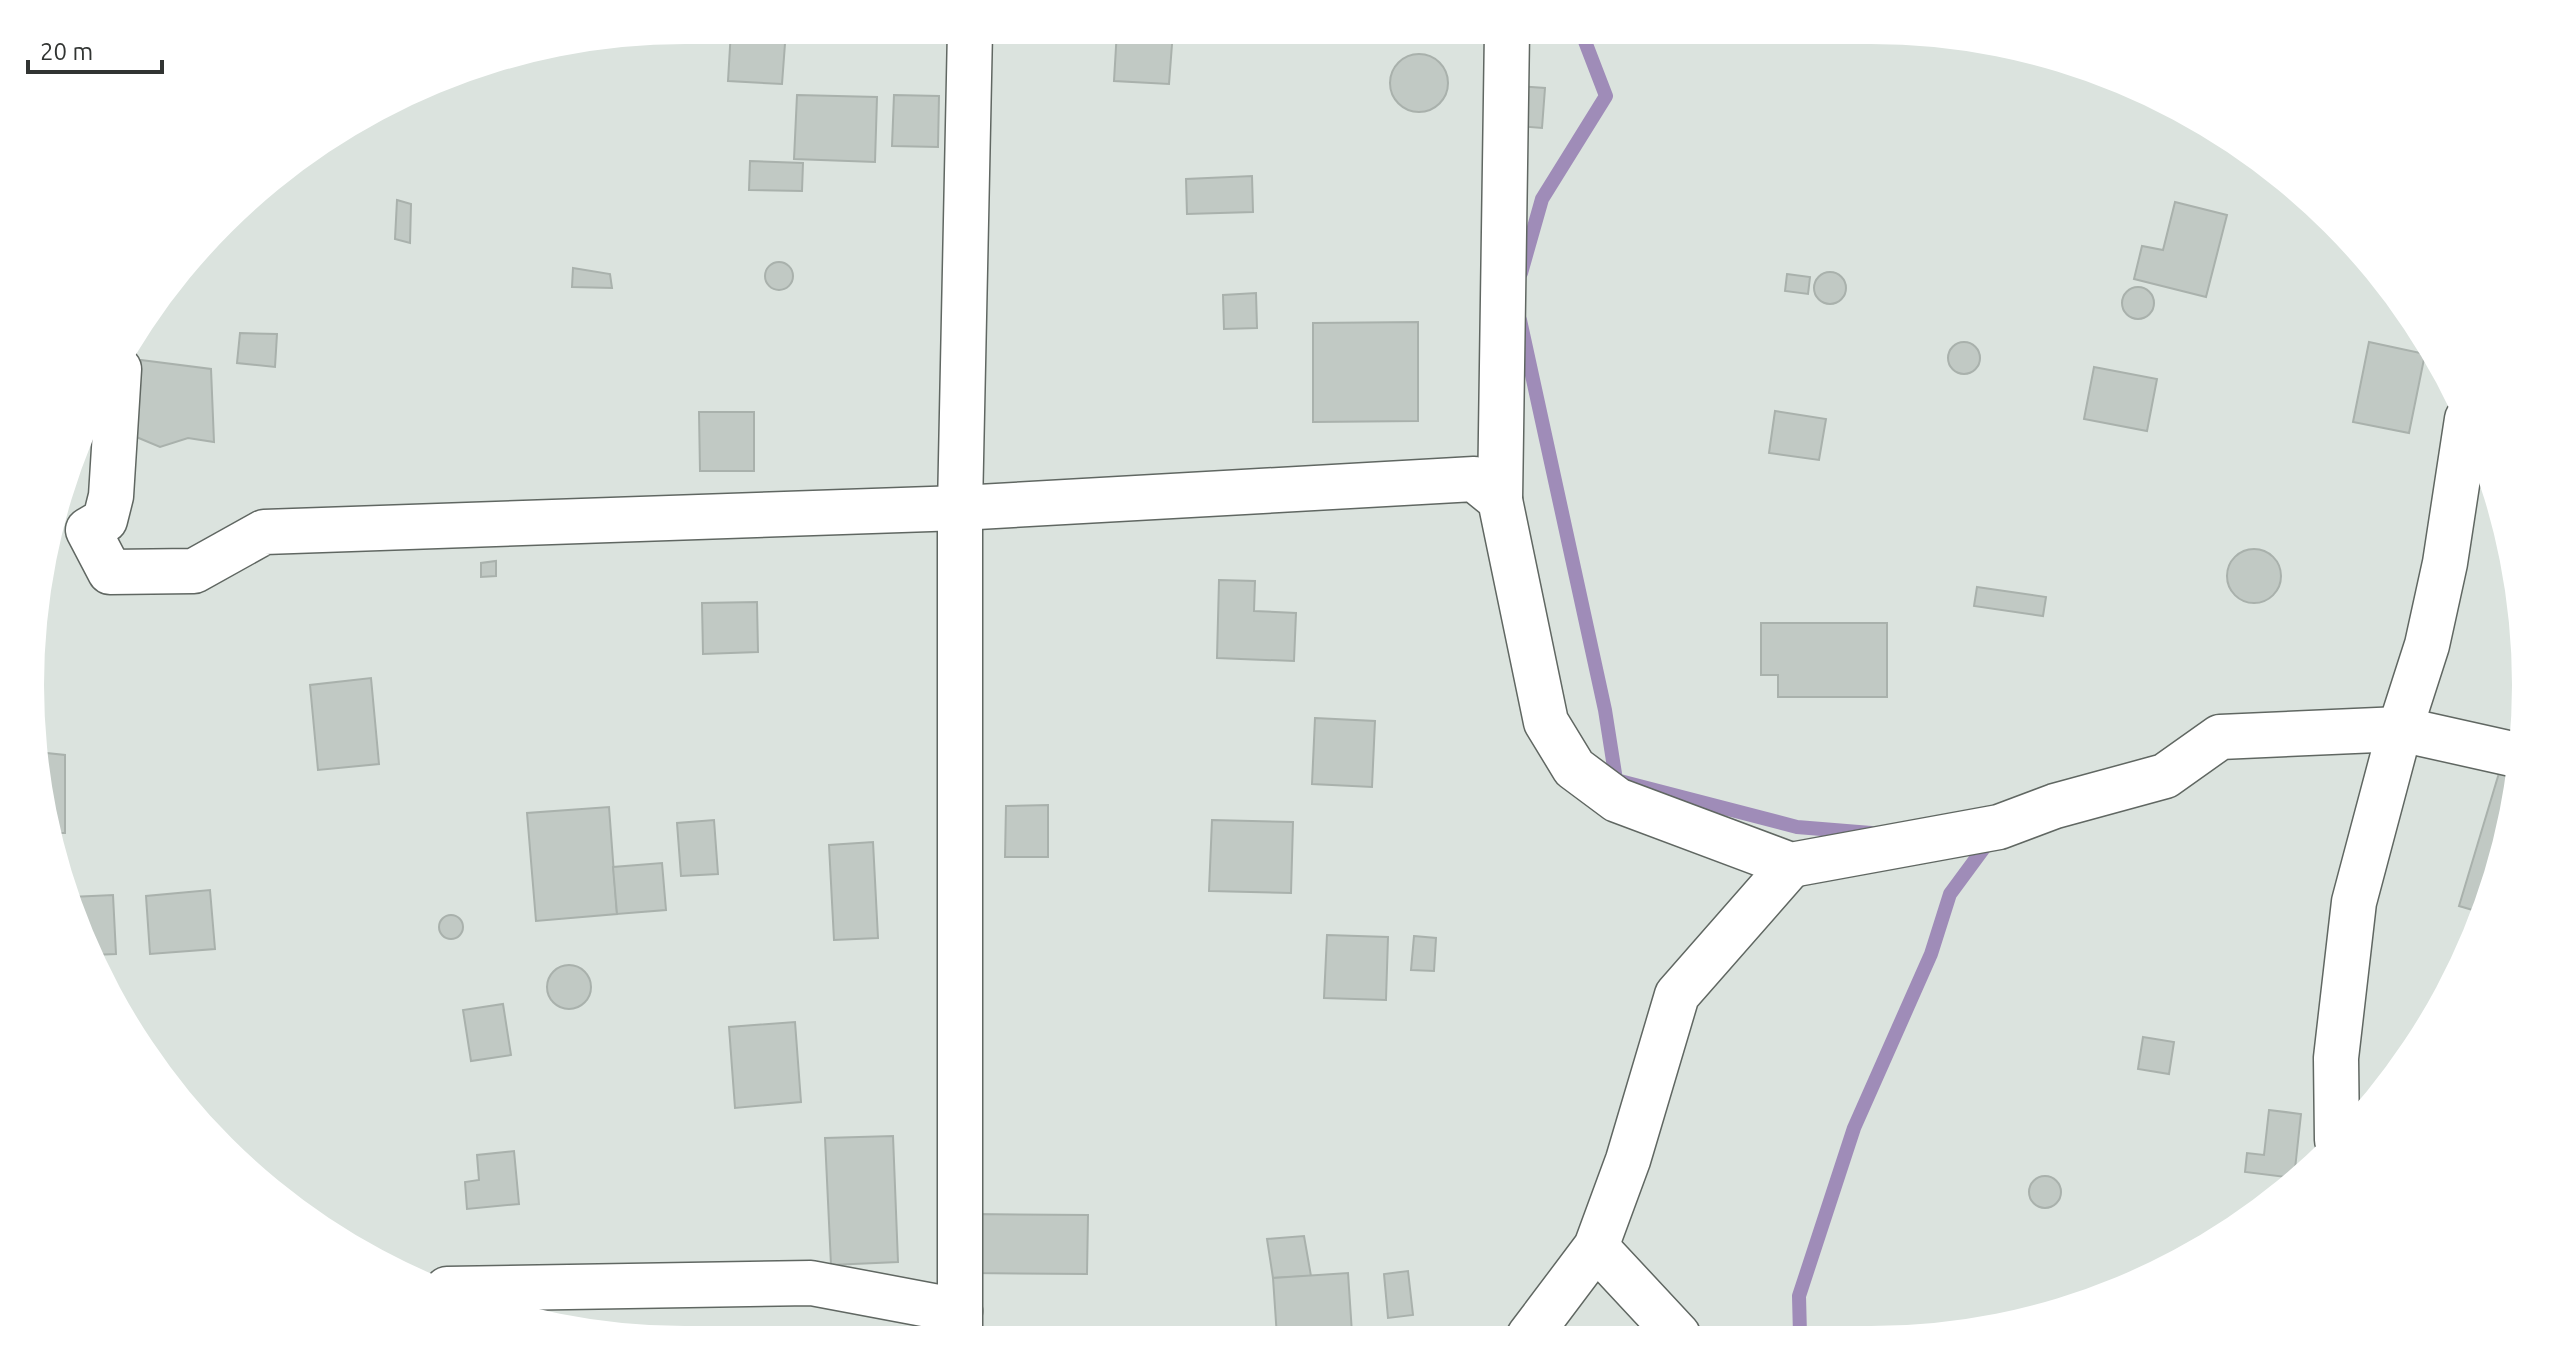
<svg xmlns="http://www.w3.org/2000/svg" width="2556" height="1370" font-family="Ubuntu,sans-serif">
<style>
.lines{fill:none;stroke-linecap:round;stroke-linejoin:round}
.stream{stroke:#9f8cb8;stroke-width:14}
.building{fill:#c1c9c4;stroke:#a9b1ac;stroke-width:2}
.minor-casing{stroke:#606762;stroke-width:47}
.minor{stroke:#fff;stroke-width:44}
</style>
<rect width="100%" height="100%" fill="#dbe3de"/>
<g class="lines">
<g class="stream">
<polyline points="1521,273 1542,199 1606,96 1581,31"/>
<polyline points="1520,320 1605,710 1616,780 1797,827 1871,833"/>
<polyline points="1800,1335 1799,1296 1854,1128 1931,954 1950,894 1992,837"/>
</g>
</g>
<g class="building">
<polygon points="731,30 786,30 782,84 728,81"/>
<polygon points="1117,30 1173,31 1169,84 1114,81"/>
<circle cx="1419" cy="83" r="29"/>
<polygon points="1519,86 1545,88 1542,128 1516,126"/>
<polygon points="797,95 877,97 875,162 794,159"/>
<polygon points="894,95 939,96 938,147 892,146"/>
<polygon points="750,161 803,163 802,191 749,190"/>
<polygon points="1252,176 1253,212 1187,214 1186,179"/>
<polygon points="397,200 411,204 410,243 395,239"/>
<polygon points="2175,202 2227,215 2206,297 2134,279 2142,246 2163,250"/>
<circle cx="779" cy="276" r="14"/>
<polygon points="573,268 610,274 612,288 572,287"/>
<circle cx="1830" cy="288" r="16"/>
<polygon points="1787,274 1810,277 1808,294 1785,291"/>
<circle cx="2138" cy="303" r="16"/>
<polygon points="1256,293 1257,328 1224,329 1223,295"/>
<polygon points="1418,322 1418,421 1313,422 1313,323"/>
<polygon points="240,333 277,334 275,367 237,363"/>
<circle cx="1964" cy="358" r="16"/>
<polygon points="2369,342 2425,354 2409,433 2353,422"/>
<polygon points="141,360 211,369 214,442 188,438 160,447 134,436"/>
<polygon points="2094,367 2157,379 2147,431 2084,419"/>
<polygon points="1775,411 1826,419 1819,460 1769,453"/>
<polygon points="699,412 754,412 754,471 700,471"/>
<circle cx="2254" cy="576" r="27"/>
<polygon points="496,561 496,576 481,577 481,563"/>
<polygon points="1219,580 1255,581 1254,611 1296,613 1294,661 1217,658"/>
<polygon points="1977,587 2046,597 2043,616 1974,606"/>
<polygon points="757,602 758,652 703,654 702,603"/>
<polygon points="1761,623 1887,623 1887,697 1778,697 1778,675 1761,675"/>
<polygon points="371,678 379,764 318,770 310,685"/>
<polygon points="1315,718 1375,721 1372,787 1312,784"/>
<polygon points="37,752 65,755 65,833 56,833"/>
<polygon points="2499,773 2518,779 2491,895 2483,913 2459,906"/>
<polygon points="1048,805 1048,857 1005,857 1006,806"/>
<polygon points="609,807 617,914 536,921 527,813"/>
<polygon points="714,820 718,874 681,876 677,823"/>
<polygon points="1212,820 1293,822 1291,893 1209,891"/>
<polygon points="873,842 878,938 834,940 829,845"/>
<polygon points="662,863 666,910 617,914 613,867"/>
<polygon points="210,890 215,949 150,954 146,896"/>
<polygon points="113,895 116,954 92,955 80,936 71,897"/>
<circle cx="451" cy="927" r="12"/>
<polygon points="1327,935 1388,937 1386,1000 1324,998"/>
<polygon points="1414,936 1436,938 1434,971 1411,970"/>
<circle cx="569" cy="987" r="22"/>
<polygon points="503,1004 511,1055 471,1061 463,1010"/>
<polygon points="795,1022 801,1102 735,1108 729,1027"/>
<polygon points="2143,1037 2174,1042 2169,1074 2138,1069"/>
<polygon points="2269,1110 2301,1114 2294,1178 2245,1172 2247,1153 2264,1155"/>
<polygon points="893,1136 898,1262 831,1265 825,1138"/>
<polygon points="514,1151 519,1204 467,1209 465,1182 479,1180 477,1155"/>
<circle cx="2045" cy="1192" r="16"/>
<polygon points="972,1214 1088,1215 1087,1274 971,1273"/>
<polygon points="1304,1236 1311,1276 1273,1278 1267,1239"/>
<polygon points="1408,1271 1413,1315 1388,1318 1384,1274"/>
<polygon points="1348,1273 1352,1333 1277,1337 1273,1278"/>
</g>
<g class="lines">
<g class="minor-casing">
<g id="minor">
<polyline points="119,369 111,496 105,520 88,530 110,572 194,571 264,532 960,508 1474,479 1500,500 1546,722 1574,768 1617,800 1791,865 1999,827 2055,806 2165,776 2220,737 2400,729 2521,756"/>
<polyline points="1500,500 1507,31"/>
<polyline points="2337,1140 2336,1058 2354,902 2400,729 2427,645 2445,563 2467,419"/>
<polyline points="1596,1247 1678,1335"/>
<polyline points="447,1289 811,1283 960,1311"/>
<polyline points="1529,1336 1596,1247 1628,1160 1677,995 1791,865"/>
<polyline points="960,1338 960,508 970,30"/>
</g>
</g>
<use href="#minor" class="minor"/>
</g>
<path d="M0 0H2556V1370H0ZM685 44H1871A641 641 0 0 1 2512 685V685A641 641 0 0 1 1871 1326H685A641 641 0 0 1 44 685V685A641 641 0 0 1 685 44Z" fill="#fff" fill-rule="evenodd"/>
<path d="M28 60v12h134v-12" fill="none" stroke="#313432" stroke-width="4"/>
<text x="40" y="60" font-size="24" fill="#313432" stroke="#ffffff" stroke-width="6" paint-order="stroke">20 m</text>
</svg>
